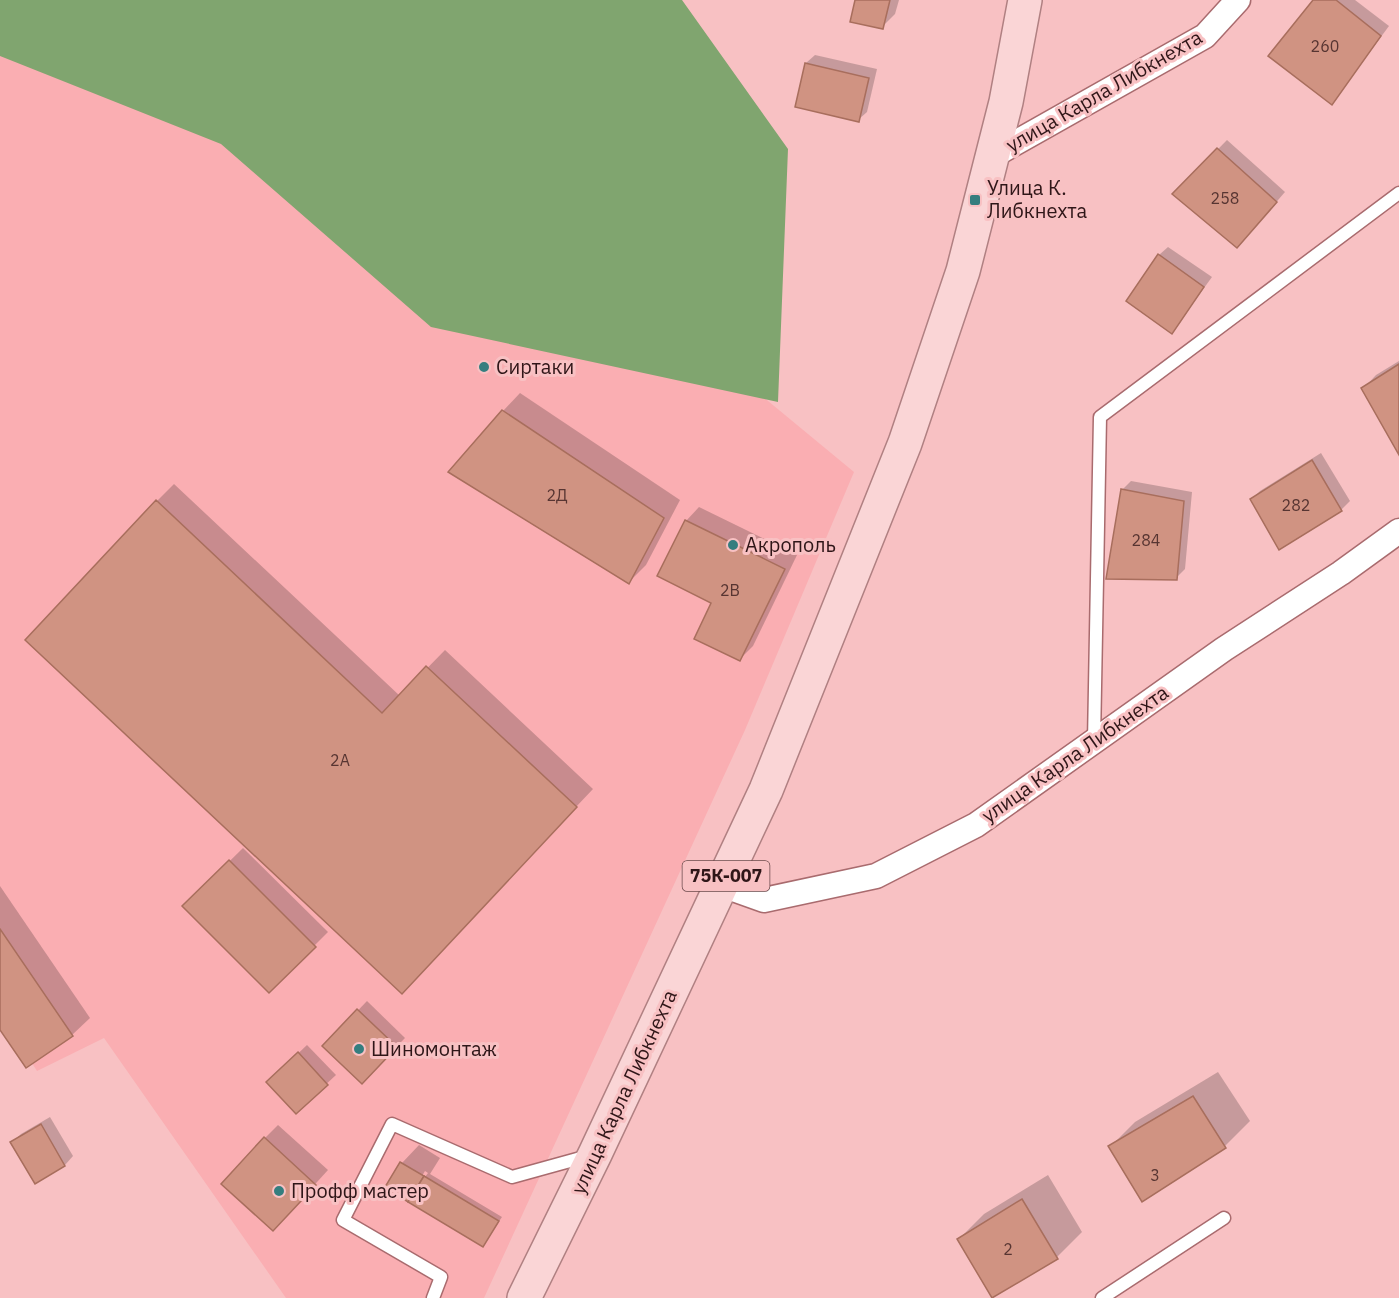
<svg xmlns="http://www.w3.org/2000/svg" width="1399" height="1298" font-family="'IBM Plex Sans',sans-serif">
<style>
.built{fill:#faaeb2}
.forest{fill:#80a56f}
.shadow{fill:#0003;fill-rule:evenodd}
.building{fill:#d09382;stroke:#a86e5d;stroke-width:1.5}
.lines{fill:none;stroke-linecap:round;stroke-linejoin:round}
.lane-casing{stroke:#a96b6e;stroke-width:15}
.street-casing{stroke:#a96b6e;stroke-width:27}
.primary-casing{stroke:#b08082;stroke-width:36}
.lane{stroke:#fff;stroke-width:12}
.street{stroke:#fff;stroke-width:24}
.primary{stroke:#fad5d6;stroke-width:33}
.poi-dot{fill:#357e7f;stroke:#f8c1c3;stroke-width:2}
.labels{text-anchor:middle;stroke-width:6;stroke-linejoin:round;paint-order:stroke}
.number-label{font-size:16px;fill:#573532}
.shield{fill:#f8c1c3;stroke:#6b494b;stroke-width:1.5}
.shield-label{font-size:18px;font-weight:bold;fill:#2f1618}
.street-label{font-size:20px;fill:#2f1618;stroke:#f8c1c3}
.poi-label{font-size:20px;fill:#2f1618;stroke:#f8c1c3;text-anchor:start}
</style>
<rect width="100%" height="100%" fill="#f8c1c3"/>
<polygon class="built" points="0,31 756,391 854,472 745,730 484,1298 286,1298 104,1038 37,1071 0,1013"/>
<polygon class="forest" points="0,0 682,0 788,149 778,402 431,327 221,144 0,56"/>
<g class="shadow">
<polygon points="857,0 899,0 895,14 882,27"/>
<polygon points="1315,0 1355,0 1389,26 1332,103"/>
<polygon points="815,55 877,69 867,112 858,120 806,63"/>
<polygon points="1227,140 1285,192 1245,238 1174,194"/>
<polygon points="1168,247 1212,277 1172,332 1159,255"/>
<polygon points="1399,361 1399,452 1363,389 1376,375"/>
<polygon points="520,393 680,500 646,565 629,582 503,411"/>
<polygon points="1321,453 1350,501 1341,510 1252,499 1260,491"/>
<polygon points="1131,481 1192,492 1185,569 1176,578 1122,490"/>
<polygon points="174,484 400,696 445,650 593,789 416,976 157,501"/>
<polygon points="699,507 797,555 753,646 740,659 713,602 686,521"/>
<polygon points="243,848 328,932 269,991 184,906"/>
<polygon points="0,886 90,1018 72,1035 0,1027"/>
<polygon points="367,1001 405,1038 362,1082 324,1046"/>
<polygon points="307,1045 336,1075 296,1112 268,1082"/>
<polygon points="1218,1072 1250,1121 1225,1146 1110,1147 1135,1122"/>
<polygon points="50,1117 73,1156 65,1165 35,1182 12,1143 21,1134"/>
<polygon points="278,1125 328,1170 286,1216 265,1138"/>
<path d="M419,1145L440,1158L430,1174L502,1217L483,1245L387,1187L402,1163ZM425,1171L428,1173L422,1181H419Z"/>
<polygon points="1048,1175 1082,1232 1057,1257 993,1297 959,1239 984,1214"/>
</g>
<g class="building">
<polygon points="855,0 890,0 883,29 850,22"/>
<polygon points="1313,0 1336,0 1381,36 1332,105 1268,56"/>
<polygon points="805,63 869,78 859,122 795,107"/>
<polygon points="1217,148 1277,202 1237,248 1172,194"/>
<polygon points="1158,254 1204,287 1172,334 1126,301"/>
<polygon points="1399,364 1399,455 1361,388"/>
<polygon points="502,410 664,518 629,584 448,472"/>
<polygon points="1312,460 1342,511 1279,550 1250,499"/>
<polygon points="1121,489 1184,501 1177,580 1106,579"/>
<polygon points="156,500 382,713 426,666 577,807 402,994 25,640"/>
<polygon points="685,520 785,569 740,661 694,639 711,603 657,576"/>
<polygon points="229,860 316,947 269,993 182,906"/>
<polygon points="0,929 73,1036 26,1068 0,1030"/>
<polygon points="357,1009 397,1047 362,1084 322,1046"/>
<polygon points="298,1052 328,1085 296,1114 266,1082"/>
<polygon points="1193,1096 1226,1148 1142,1202 1108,1146"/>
<polygon points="41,1124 65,1166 35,1184 10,1142"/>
<polygon points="264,1137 316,1185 273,1231 221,1184"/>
<polygon points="400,1162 424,1176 408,1202 385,1187"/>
<polygon points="424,1176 499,1221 483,1247 408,1202"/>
<polygon points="1022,1199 1058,1259 992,1298 957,1239"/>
</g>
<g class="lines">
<g class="lane-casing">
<g id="lane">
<polyline points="1094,741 1100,417 1399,193"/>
<polyline points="433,1298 441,1277 343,1220 392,1124 512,1177 588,1156"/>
<polyline points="1102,1298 1224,1218"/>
</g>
</g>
<g class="street-casing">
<g id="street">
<polyline points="994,155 1205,36 1238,0"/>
<polyline points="722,885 764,900 876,876 976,825 1224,649 1341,573 1399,531"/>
</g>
</g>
<g class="primary-casing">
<polyline id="primary" points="524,1298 595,1154 766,790 905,443 963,271 1006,102 1025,0"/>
</g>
<use href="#lane" class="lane"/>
<use href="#street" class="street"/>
<use href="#primary" class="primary"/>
</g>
<g class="poi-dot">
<rect x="969" y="194" width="12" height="12" rx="3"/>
<circle cx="484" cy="367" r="6"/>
<circle cx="733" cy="545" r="6"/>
<circle cx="359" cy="1049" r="6"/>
<circle cx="279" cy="1191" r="6"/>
</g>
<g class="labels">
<g class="number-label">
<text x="1325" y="52">260</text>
<text x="1225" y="204">258</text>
<text x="557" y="501">2Д</text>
<text x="1296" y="511">282</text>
<text x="1146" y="546">284</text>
<text x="730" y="596">2В</text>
<text x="340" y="766">2А</text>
<text x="1155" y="1181">3</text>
<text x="1008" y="1255">2</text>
</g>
<rect class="shield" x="682.5" y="861" width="87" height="30" rx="4.5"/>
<g class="shield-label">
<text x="726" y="882">75К-007</text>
</g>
<g class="street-label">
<text transform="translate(1104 91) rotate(-30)" y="7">улица Карла Либкнехта</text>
<text transform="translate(1075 754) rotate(-35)" y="7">улица Карла Либкнехта</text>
<text transform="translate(624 1092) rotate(-65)" y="7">улица Карла Либкнехта</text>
</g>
<g class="poi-label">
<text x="987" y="195">Улица К.<tspan x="987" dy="23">Либкнехта</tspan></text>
<text x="496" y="374">Сиртаки</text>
<text x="745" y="552">Акрополь</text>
<text x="371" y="1056">Шиномонтаж</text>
<text x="291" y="1198">Профф мастер</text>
</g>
</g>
</svg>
